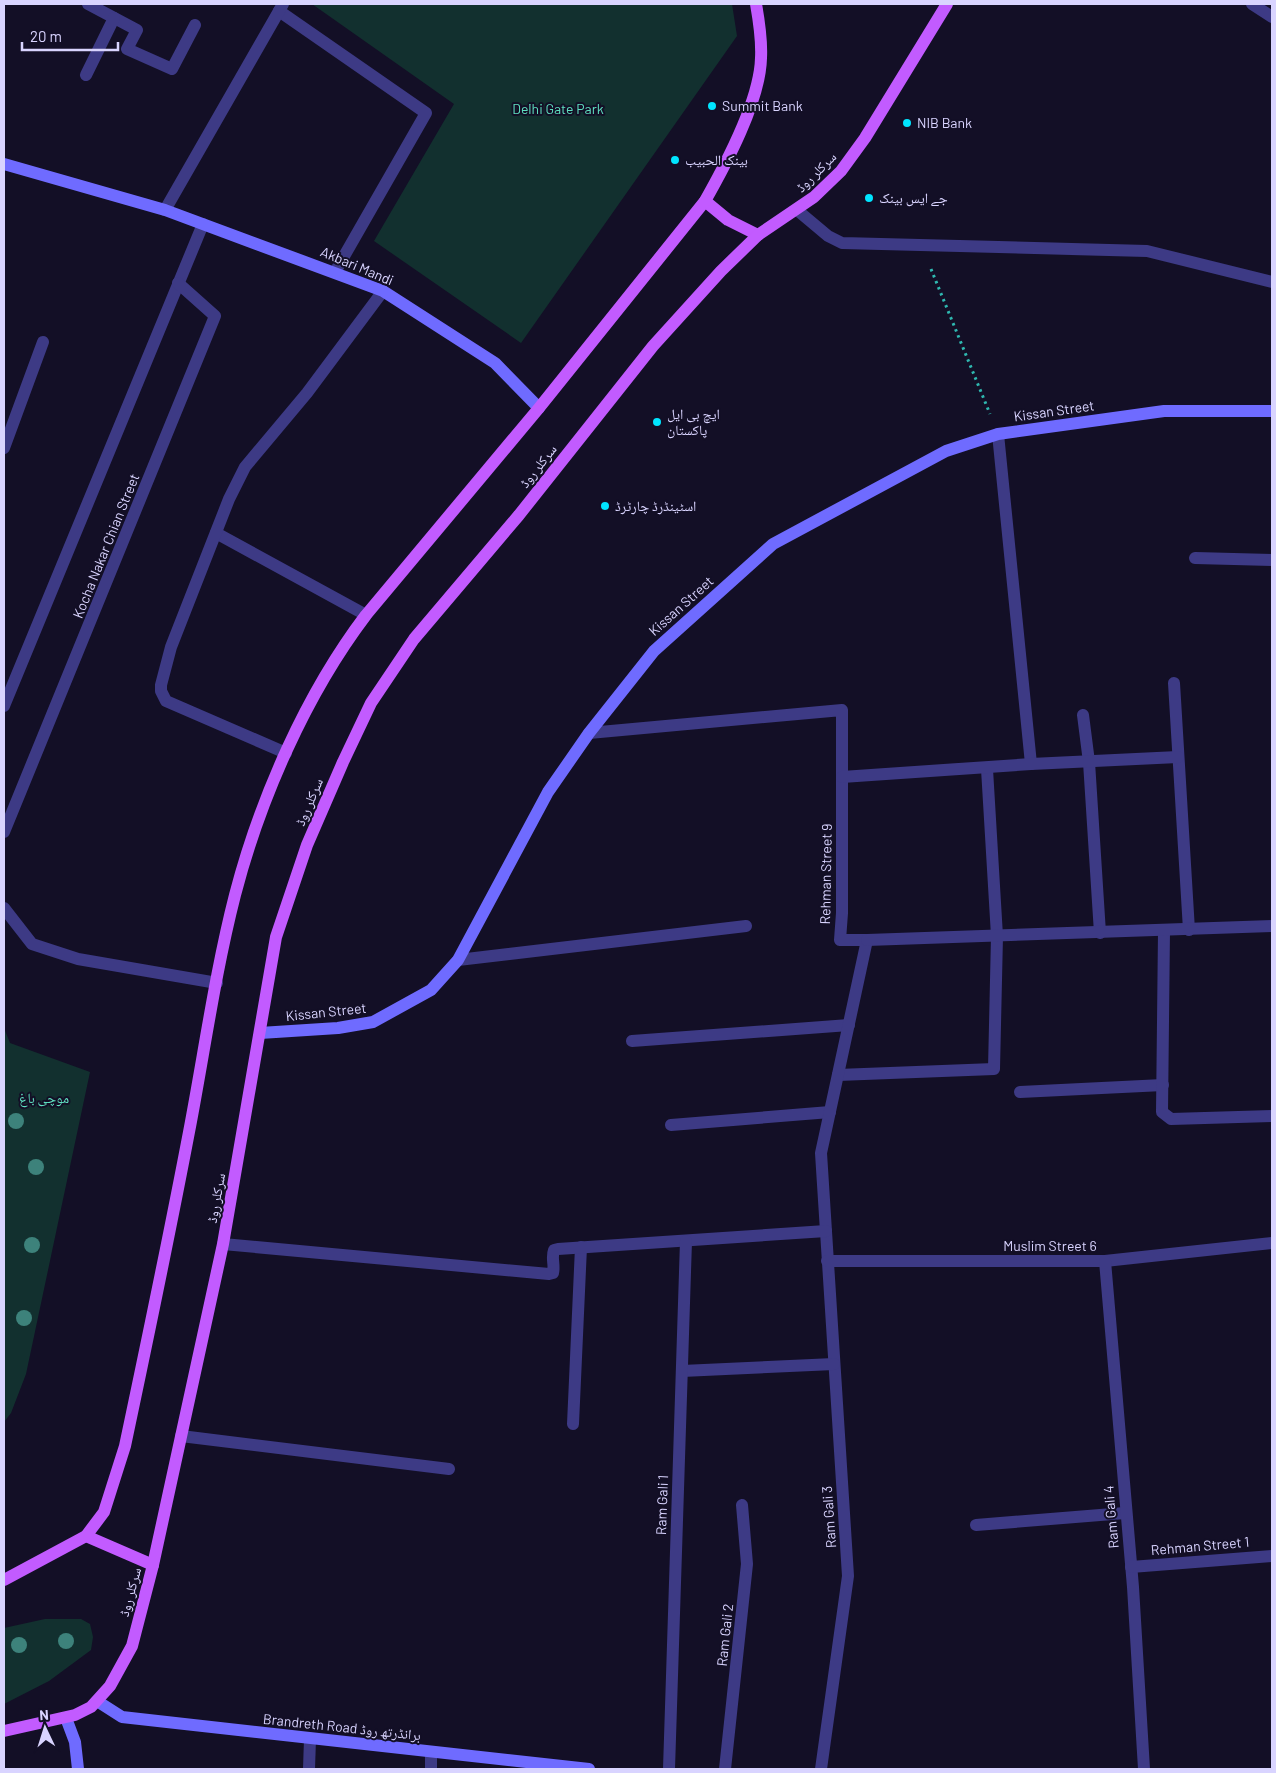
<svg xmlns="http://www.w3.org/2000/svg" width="1276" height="1773" font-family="Barlow,'Noto Naskh Arabic',sans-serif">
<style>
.green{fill:#12302f}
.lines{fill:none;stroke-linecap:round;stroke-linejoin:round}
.path{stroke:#2fb8b0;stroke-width:3;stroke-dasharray:2.5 4;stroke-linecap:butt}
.lane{stroke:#3d3a85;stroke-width:12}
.street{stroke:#3d3a85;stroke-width:12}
.secondary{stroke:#6f6bff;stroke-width:12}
.primary{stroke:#c25bff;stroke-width:12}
.tree{fill:#3d827b}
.poi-dot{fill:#00e5ff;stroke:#130f26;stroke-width:2}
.labels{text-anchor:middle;stroke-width:4;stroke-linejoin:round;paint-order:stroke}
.poi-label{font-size:14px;fill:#d9d4ff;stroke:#130f26;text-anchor:start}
.park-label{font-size:14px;fill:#5fe0c0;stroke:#130f26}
.street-label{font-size:14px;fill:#d9d4ff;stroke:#130f26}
</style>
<rect width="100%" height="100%" fill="#130f26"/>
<g class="green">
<polygon points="312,4 732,4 737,36 521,343 374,241 454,104"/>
<polygon points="4,1028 10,1043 90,1072 26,1374 11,1413 4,1422"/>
<polygon points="45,1619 81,1619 90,1624 93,1637 91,1650 49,1681 4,1704 4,1628"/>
</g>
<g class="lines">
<polyline class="path" points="931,269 990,414"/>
<g class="lane">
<polyline points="88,4 137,30 127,49 172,69 195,25"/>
<polyline points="86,75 114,18"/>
<polyline points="4,448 43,342"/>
<polyline points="216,533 366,615"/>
<polyline points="1195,558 1272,560"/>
<polyline points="4,706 203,224"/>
<polyline points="286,753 166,701 161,691 161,685 171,647 229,499 245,467 307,393 383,291"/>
<polyline points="458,960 746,926"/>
<polyline points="632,1041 849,1025"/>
<polyline points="838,1075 994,1069 997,936 987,769"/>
<polyline points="1020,1092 1163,1085"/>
<polyline points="671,1125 830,1112"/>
<polyline points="573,1424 581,1247"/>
<polyline points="181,1436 449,1469"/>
<polyline points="976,1525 1125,1513"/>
</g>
<g class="street">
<polyline points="1252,4 1272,17"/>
<polyline points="279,11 426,113 335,272"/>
<polyline points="165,210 283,4"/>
<polyline points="797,210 828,236 842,243 1147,251 1272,282"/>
<polyline points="998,434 1031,764"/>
<polyline points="1174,683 1189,930"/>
<polyline points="1083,715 1089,762 1100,933"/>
<polyline points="589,733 842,710 842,913 840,940 867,940 821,1153 848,1576 821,1769"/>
<polyline points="842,777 1031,764 1178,757"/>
<polyline points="4,832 215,316 178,283"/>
<polyline points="4,908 32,944 78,959 217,983"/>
<polyline points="1164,931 1162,1112 1171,1119 1272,1116"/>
<polyline points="867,940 1272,926"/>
<path d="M223,1244L549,1274L553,1273C555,1265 551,1258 554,1250L558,1249L826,1231"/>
<polyline points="827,1261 1105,1261 1272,1243"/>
<polyline points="1105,1261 1133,1587 1144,1769"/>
<polyline points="682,1371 834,1364"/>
<polyline points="1131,1567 1272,1556"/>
<polyline points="309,1769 310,1739"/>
<polyline points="431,1769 431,1752"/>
<polyline points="669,1769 686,1241"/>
<polyline points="725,1769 747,1564 742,1505"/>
</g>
<g class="secondary">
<polyline points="4,164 165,210 383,291 495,363 539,408"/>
<polyline points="260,1033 338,1028 373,1022 431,990 458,960 548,792 589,733 654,651 773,544 946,451 998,434 1164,411 1272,411"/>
<polyline points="97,1701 122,1717 589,1769"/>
<polyline points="66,1718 75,1742 78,1769"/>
</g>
<g class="primary">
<polyline points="705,201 728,220 758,235"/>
<polyline points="86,1536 153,1565"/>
<path d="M4,1580L86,1536L104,1512L125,1446C147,1342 169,1237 189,1132C204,1054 215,973 235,895C260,799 306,694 366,615L539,408L705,201C726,164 760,101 761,58C762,40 759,21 756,4"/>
<polyline points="4,1731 75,1715 91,1707 110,1686 132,1646 153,1565 223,1244 276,937 307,845 343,762 371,703 414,639 519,515 653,346 721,271 758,235 814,197 841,171 865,138 947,4"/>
</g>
</g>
<g class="tree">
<circle cx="16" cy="1121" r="8"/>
<circle cx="36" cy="1167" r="8"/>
<circle cx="32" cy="1245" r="8"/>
<circle cx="24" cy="1318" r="8"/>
<circle cx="66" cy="1641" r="8"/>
<circle cx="19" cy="1645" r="8"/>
</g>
<g class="poi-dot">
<circle cx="712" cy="106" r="5"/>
<circle cx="907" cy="123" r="5"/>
<circle cx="675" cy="160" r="5"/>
<circle cx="869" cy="198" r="5"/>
<circle cx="657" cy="422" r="5"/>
<circle cx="605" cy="506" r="5"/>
</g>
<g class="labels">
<g class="poi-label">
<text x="722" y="111">Summit Bank</text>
<text x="917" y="128">NIB Bank</text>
<text x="685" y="165">بينک الحبيب</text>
<text x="879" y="203">جے ایس بینک</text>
<text x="667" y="419">ایچ بی ایل<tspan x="667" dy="16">پاکستان</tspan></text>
<text x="615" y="511">اسٹینڈرڈ چارٹرڈ</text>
</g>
<g class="park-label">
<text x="558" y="114">Delhi Gate Park</text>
<text x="44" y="1103">موچی باغ</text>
</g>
<g class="street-label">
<text transform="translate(816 172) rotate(-45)" y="5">سرکلر روڈ</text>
<text transform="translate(357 266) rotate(23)" y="5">Akbari Mandi</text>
<text transform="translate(1054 411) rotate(-8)" y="5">Kissan Street</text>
<text transform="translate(538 466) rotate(-52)" y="5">سرکلر روڈ</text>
<text transform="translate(106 546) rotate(-68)" y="5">Kocha Nakar Chian Street</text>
<text transform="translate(681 606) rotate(-42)" y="5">Kissan Street</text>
<text transform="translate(309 802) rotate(-67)" y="5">سرکلر روڈ</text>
<text transform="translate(826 874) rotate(-89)" y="5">Rehman Street 9</text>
<text transform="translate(326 1012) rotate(-6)" y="5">Kissan Street</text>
<text transform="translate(216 1198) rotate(-80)" y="5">سرکلر روڈ</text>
<text x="1050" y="1251">Muslim Street 6</text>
<text transform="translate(662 1505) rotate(-88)" y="5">Ram Gali 1</text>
<text transform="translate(829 1517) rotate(-94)" y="5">Ram Gali 3</text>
<text transform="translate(1111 1517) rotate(-95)" y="5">Ram Gali 4</text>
<text transform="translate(1200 1546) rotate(-5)" y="5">Rehman Street 1</text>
<text transform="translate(130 1592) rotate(-75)" y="5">سرکلر روڈ</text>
<text transform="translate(725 1635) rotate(-84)" y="5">Ram Gali 2</text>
<text transform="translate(342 1727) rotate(6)" y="5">Brandreth Road برانڈرتھ روڈ</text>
</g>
</g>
<rect width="1276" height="1773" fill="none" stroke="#d9d4ff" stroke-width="10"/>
<g transform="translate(45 1728) rotate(356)" stroke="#130f26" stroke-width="4" paint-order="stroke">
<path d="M0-4L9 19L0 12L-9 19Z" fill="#d9d4ff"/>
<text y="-8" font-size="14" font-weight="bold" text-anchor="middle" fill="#d9d4ff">N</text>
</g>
<path d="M22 42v8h96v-8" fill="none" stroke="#d9d4ff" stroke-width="2.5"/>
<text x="30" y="42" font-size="15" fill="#d9d4ff" stroke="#130f26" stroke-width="4" paint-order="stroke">20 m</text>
</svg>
